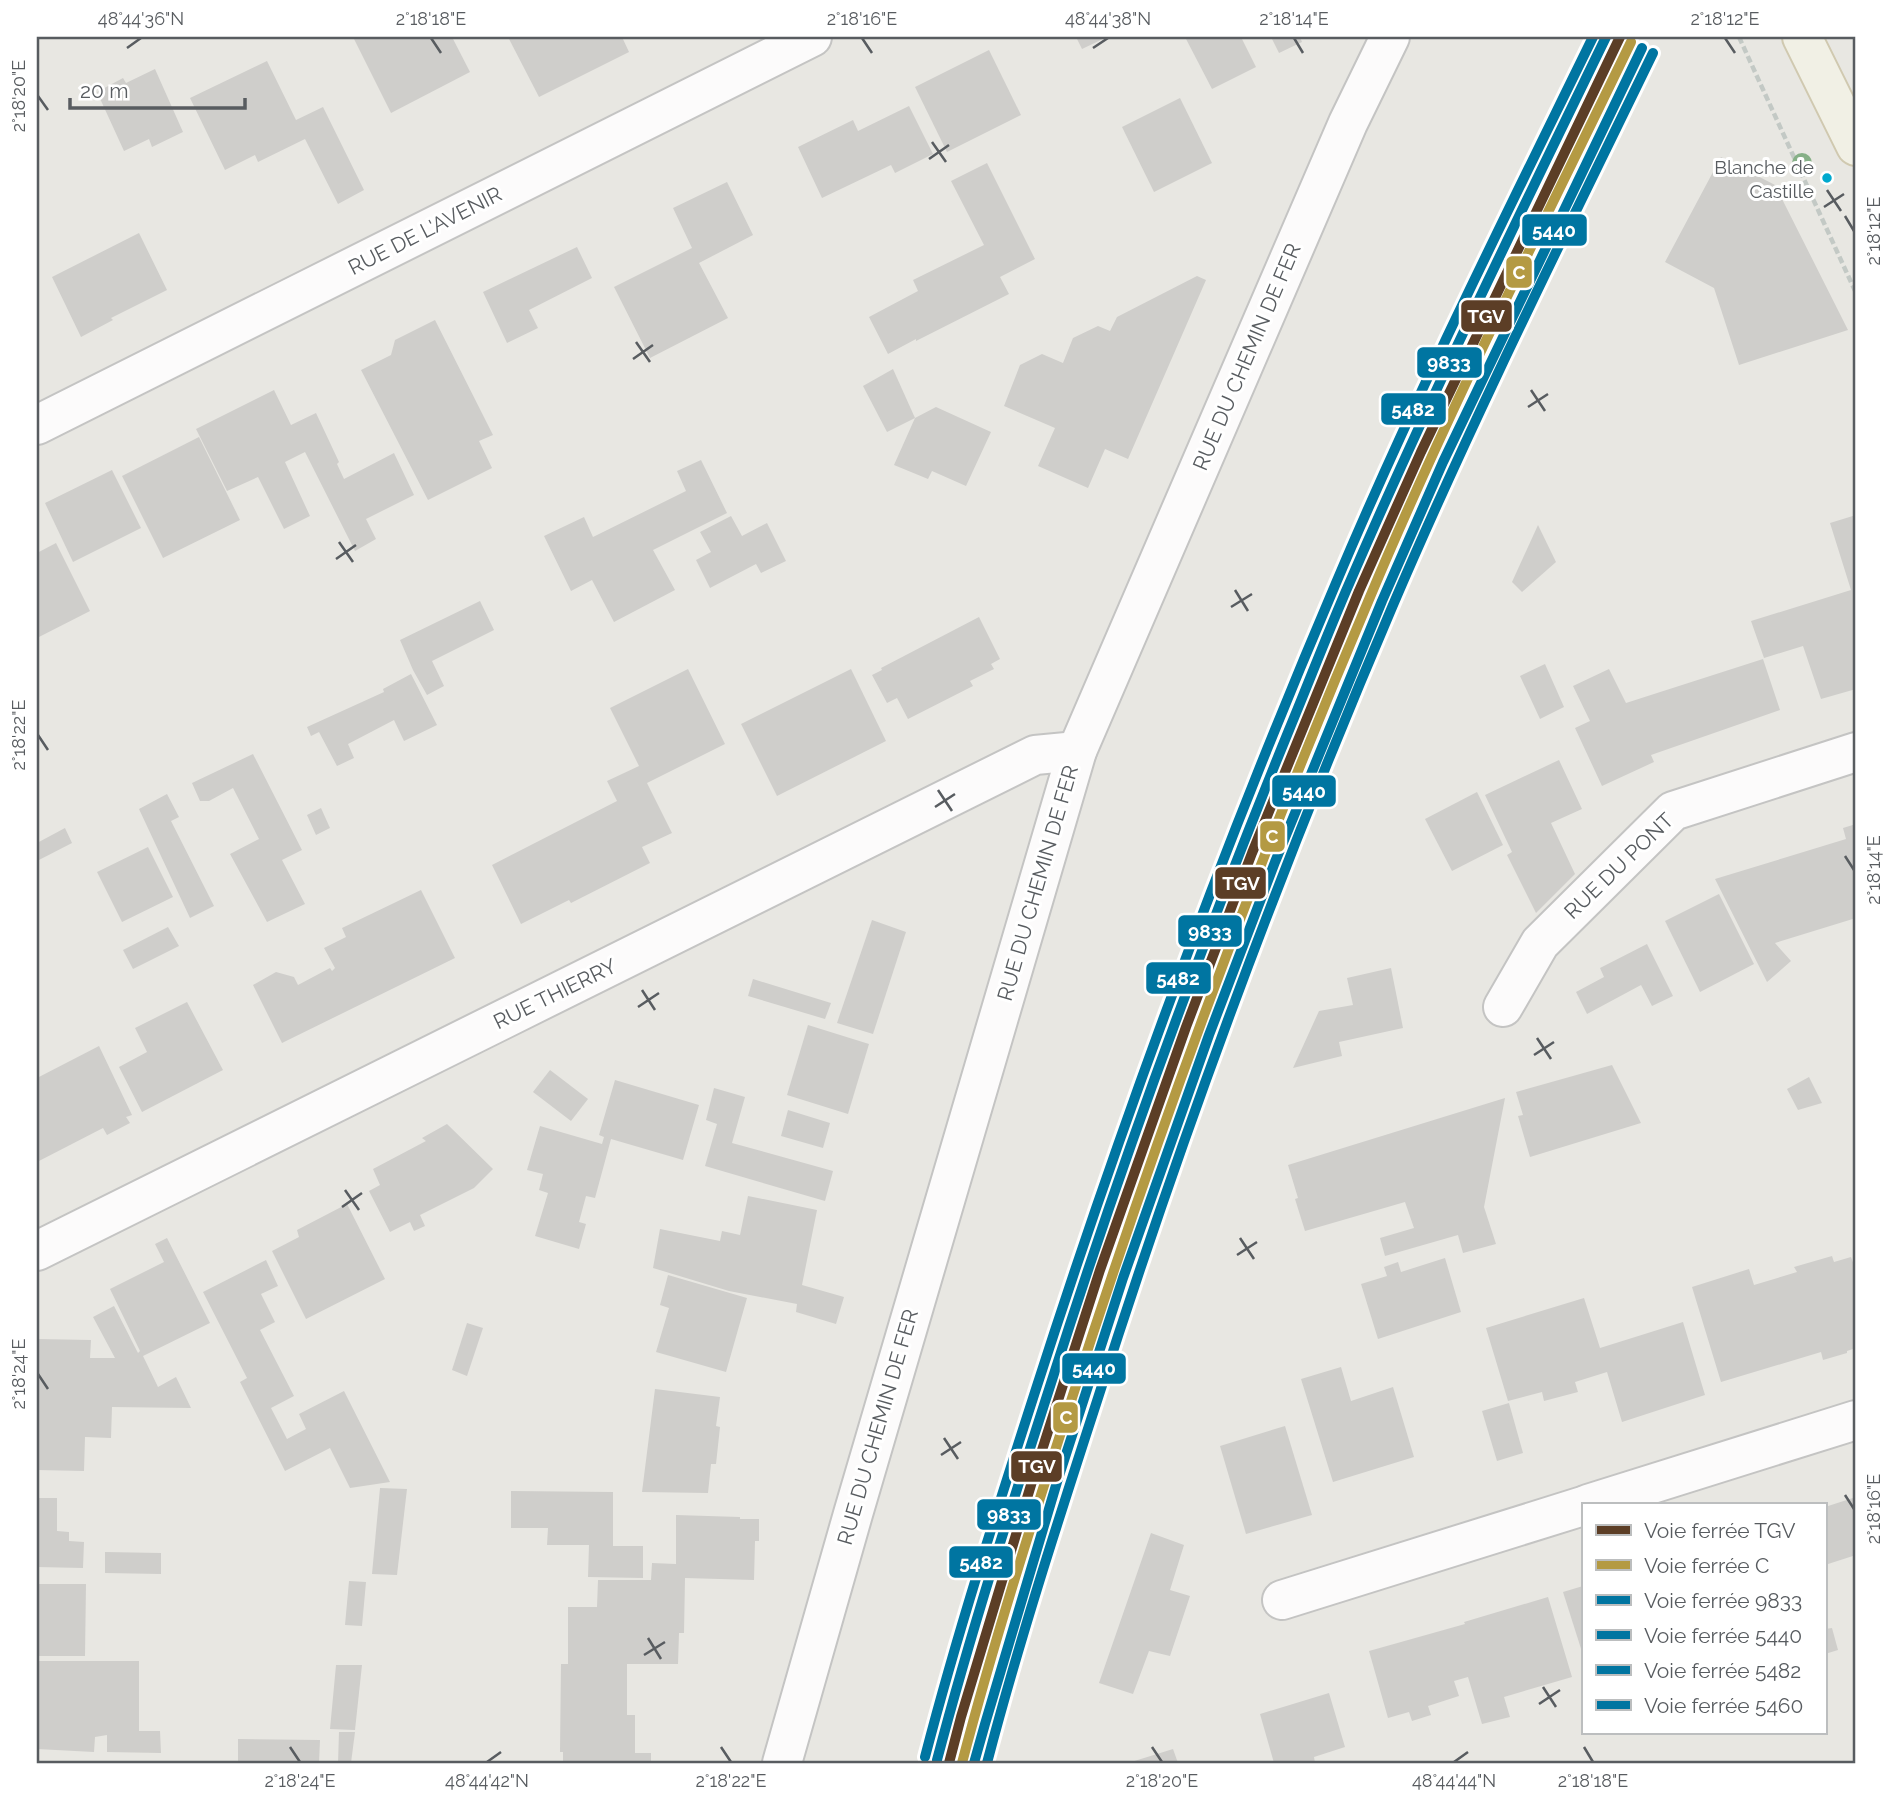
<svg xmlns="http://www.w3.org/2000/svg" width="1893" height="1800" font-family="Raleway,sans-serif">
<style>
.building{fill:#cfcecb}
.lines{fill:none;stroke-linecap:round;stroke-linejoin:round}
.street-casing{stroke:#c4c4c3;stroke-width:42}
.primary-casing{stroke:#d0c9b0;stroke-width:42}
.path{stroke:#c3c9c5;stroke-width:4.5;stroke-dasharray:7 3.5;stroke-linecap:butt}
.street{stroke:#fcfbfb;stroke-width:38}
.primary{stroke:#f1f0e5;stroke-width:38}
.rail-1-casing{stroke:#fff;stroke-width:16}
.rail-2-casing{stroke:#fff;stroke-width:16}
.rail-3-casing{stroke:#fff;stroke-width:16}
.rail-4-casing{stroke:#fff;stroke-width:16}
.rail-5-casing{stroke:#fff;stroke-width:16}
.rail-6-casing{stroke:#fff;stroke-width:16}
.rail-1{stroke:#5c3e26;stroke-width:10}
.rail-2{stroke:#b49a43;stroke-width:10}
.rail-3{stroke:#0075a1;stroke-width:10}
.rail-4{stroke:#0075a1;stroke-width:10}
.rail-5{stroke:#0075a1;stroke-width:10}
.rail-6{stroke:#0075a1;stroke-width:10}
.tree{fill:#86b087}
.ticks{fill:none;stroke:#585c60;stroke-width:2.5}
.bus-dot{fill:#00a9ce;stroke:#fff;stroke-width:2.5}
.labels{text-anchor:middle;stroke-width:6;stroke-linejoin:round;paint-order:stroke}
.bus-label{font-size:19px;fill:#585c60;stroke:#fff;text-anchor:end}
.street-label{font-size:21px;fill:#585c60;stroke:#fff}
.line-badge{stroke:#fff;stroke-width:2.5}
.badge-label{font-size:19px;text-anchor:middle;font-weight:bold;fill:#fff}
.neatline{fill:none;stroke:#585c60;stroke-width:2.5}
.ticks-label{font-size:18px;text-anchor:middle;fill:#585c60}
</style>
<rect width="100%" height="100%" fill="#e8e7e2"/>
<g class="building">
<polygon points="358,37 452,37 470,72 391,113 354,39"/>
<polygon points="508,37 622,37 629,52 539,97"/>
<polygon points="1076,37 1107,37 1082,49"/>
<polygon points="1185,37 1241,37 1256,67 1212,89"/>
<polygon points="1271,37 1300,37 1302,42 1279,53"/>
<polygon points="989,50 1021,115 947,152 915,87"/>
<polygon points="267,61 296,120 323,107 364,190 338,204 305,139 258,162 255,155 225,170 190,98"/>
<polygon points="155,69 183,132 152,147 149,139 124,151 97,92 123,78 126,83"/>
<polygon points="1180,98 1212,163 1154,192 1122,127"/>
<polygon points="909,106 933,154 895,173 891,165 822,198 798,147 853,120 858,131"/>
<polygon points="1721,157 1775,185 1848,330 1739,365 1714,288 1665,262"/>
<polygon points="987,163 1035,259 1000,277 1009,294 916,341 916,339 888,354 869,317 918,291 913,280 984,245 951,181"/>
<polygon points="727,182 753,235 699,263 728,318 650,358 614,287 692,248 673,208"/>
<polygon points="139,233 167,290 111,318 113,320 81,337 52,277"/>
<polygon points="577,247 592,278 529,310 538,328 507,343 483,292"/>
<polygon points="1197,276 1206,280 1128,459 1105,449 1088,488 1038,466 1055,428 1004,406 1020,365 1042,354 1063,363 1073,338 1098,326 1110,331 1117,317"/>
<polygon points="435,320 493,435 479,441 492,468 428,500 361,370 391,355 395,340"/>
<polygon points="893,369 915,418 887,432 863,386"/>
<polygon points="274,390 291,425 316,413 339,462 337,464 344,479 394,453 414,495 366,519 376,539 355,551 305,452 285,462 310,516 284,529 258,477 227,491 196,429"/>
<polygon points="936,407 991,432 966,486 932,471 928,479 894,465 915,418"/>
<polygon points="199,437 240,520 163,558 122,476"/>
<polygon points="701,460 727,513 653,550 675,590 614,622 592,580 571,591 544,536 584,517 593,537 686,491 677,471"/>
<polygon points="112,470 141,528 73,562 45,503"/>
<polygon points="1856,515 1856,689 1821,699 1803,646 1764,658 1751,621 1851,590 1830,523"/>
<polygon points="731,516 742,536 767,523 786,561 761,573 756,564 710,588 696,560 711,552 700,532"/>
<polygon points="1538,525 1556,562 1522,592 1512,582"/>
<polygon points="56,543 90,611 37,638 37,553"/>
<polygon points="480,601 494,630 432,661 444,686 427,695 413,670 400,640"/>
<polygon points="979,617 1000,659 991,664 994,669 970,681 973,686 908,719 897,698 887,703 872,675 882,670 881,668"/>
<polygon points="1763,659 1780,710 1651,755 1654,762 1602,786 1575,728 1590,721 1573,686 1609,669 1626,703"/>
<polygon points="1545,664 1564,707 1540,719 1520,676"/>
<polygon points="688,669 725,744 647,783 672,833 642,847 650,863 571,903 569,900 521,924 492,865 617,801 607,781 639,766 610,708"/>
<polygon points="851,669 886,741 777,796 741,724"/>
<polygon points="411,674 437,725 404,741 394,720 348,744 354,758 337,766 319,732 311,736 307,727 384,692 383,689"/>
<polygon points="253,754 302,850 282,860 305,904 267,922 230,854 259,839 233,788 209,801 200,801 192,783"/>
<polygon points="1559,760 1582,809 1551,823 1575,874 1536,913 1507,855 1512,852 1485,795"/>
<polygon points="1477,792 1503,845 1452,871 1425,819"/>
<polygon points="167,794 179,817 171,821 214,906 190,918 139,809"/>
<polygon points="321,808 330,828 316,835 307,815"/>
<polygon points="1856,824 1856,918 1775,943 1791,961 1767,982 1715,879 1846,839 1843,828"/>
<polygon points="65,828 72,843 37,861 37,843"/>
<polygon points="148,847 173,897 122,922 97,872"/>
<polygon points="421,890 455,958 282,1043 253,985 276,972 294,977 298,985 330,968 332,971 335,968 324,948 346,937 342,928"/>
<polygon points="1719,894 1754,964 1700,992 1665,921"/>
<polygon points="872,920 906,932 873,1034 837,1023"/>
<polygon points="168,927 179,946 133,969 123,950"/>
<polygon points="1647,944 1673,996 1652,1006 1641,985 1587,1014 1576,992 1604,977 1600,968"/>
<polygon points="1391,968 1403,1028 1339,1042 1342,1056 1293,1068 1319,1011 1353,1005 1347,978"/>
<polygon points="753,979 831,1003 825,1019 748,996"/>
<polygon points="187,1002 223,1070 142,1112 119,1067 147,1052 135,1028"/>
<polygon points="808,1025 869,1044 848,1114 787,1095"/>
<polygon points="99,1046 132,1115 126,1117 130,1123 107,1135 103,1128 37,1162 37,1114 39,1113 37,1107 37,1078"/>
<polygon points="1612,1065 1641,1123 1530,1157 1518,1116 1523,1115 1516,1092"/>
<polygon points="550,1070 588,1099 571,1121 533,1092"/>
<polygon points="1809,1077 1822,1103 1798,1110 1787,1089"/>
<polygon points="615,1080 699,1105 683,1160 611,1139 595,1198 586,1196 579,1222 586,1224 579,1249 535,1236 548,1193 539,1190 543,1174 527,1170 540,1126 602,1144 604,1137 599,1135"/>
<polygon points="714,1088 745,1097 732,1143 833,1171 825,1201 705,1166 717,1124 706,1120"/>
<polygon points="1505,1098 1484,1207 1496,1244 1463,1253 1458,1235 1385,1256 1380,1238 1414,1228 1405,1202 1305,1231 1295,1199 1298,1198 1288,1165"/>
<polygon points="788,1110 830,1123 823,1148 781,1136"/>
<polygon points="447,1124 493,1169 474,1188 420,1215 425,1226 414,1231 410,1222 390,1232 369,1191 380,1185 373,1169 426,1141 422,1138"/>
<polygon points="748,1196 817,1210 802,1285 844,1297 836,1324 796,1312 797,1304 729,1291 653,1268 660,1229 720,1241 722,1231 740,1235"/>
<polygon points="347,1204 385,1279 306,1319 272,1251 299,1237 297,1230"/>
<polygon points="167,1238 210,1323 143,1356 158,1387 176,1377 191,1408 112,1407 111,1438 85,1437 84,1471 37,1470 37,1434 39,1434 39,1406 37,1406 37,1339 91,1340 90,1358 115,1358 93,1317 114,1306 138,1353 140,1351 110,1289 164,1262 155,1244"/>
<polygon points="1832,1256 1834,1262 1851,1257 1854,1265 1856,1265 1856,1348 1847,1351 1847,1353 1823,1360 1821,1352 1721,1382 1692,1287 1749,1269 1754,1285 1797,1272 1794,1267"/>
<polygon points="1445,1258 1461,1312 1378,1339 1361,1284 1387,1276 1384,1267 1398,1262 1401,1272"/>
<polygon points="266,1260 278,1286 261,1294 275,1322 260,1330 294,1396 271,1408 287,1439 306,1429 299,1414 344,1391 390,1482 350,1488 330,1448 285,1471 240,1382 247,1378 203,1292"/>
<polygon points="668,1275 747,1298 726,1372 656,1352 669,1308 660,1305"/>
<polygon points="1584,1298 1600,1348 1683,1322 1705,1395 1622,1422 1607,1372 1575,1382 1578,1392 1544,1401 1542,1392 1508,1401 1486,1328"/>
<polygon points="467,1323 483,1328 467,1376 452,1370"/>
<polygon points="1341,1367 1351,1401 1393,1387 1414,1457 1333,1482 1301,1379"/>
<polygon points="655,1389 720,1397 716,1426 720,1427 716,1464 711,1464 708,1493 642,1492"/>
<polygon points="1509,1403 1523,1453 1497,1461 1482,1411"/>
<polygon points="1285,1426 1312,1515 1246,1534 1220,1446"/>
<polygon points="380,1488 407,1489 397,1575 372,1574"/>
<polygon points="511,1491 613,1492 613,1546 643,1546 643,1578 588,1577 589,1545 547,1545 548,1528 511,1528"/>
<polygon points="1856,1497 1856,1555 1825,1565 1825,1507"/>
<polygon points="37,1498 57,1498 57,1531 69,1532 69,1541 84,1542 83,1568 37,1567"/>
<polygon points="676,1515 740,1517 740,1519 759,1519 759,1541 755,1541 754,1580 685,1578 684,1633 679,1633 678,1664 627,1664 627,1715 635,1715 635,1753 651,1753 651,1763 563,1763 563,1752 560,1752 561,1664 568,1664 568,1607 597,1607 598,1580 651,1580 652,1563 676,1564"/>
<polygon points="1151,1533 1184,1545 1170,1590 1190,1596 1170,1656 1149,1651 1133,1694 1099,1683"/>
<polygon points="105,1552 161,1553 161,1574 105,1573"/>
<polygon points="349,1581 366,1582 362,1626 345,1625"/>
<polygon points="37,1584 86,1584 85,1656 37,1656"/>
<polygon points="1583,1586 1583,1655 1563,1592"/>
<polygon points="1548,1597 1572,1677 1504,1697 1510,1717 1482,1724 1468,1677 1454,1681 1459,1696 1428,1706 1431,1715 1412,1721 1409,1712 1388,1718 1369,1651 1465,1624 1464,1622"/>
<polygon points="1832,1628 1838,1650 1825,1654 1825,1629"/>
<polygon points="37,1661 139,1661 139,1731 160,1731 161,1753 107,1752 107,1735 95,1737 94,1752 37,1749"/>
<polygon points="336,1665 362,1665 355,1730 330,1729"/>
<polygon points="1329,1693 1345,1747 1314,1757 1315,1763 1274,1763 1260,1714"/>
<polygon points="339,1732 355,1732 351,1763 338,1763"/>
<polygon points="238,1739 320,1740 319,1763 238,1763"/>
<polygon points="1173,1749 1178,1763 1128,1763"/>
</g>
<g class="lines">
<g class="street-casing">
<g id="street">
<polyline points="37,425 812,37"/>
<polyline points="1503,1007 1540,943 1673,811 1856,752"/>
<polyline points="37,1251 1035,755 1077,751"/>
<polyline points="1588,1504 1856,1420"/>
<polyline points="1282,1600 1583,1506"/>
<polyline points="782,1763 853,1514 1077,751 1348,123 1390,37"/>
</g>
</g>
<g class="primary-casing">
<polyline id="primary" points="1802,37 1856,146"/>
</g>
<polyline class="path" points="1739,37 1856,293"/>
<use href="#street" class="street"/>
<use href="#primary" class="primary"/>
<g class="rail-1-casing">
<polyline id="rail-1" points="949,1763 961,1717 1034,1475 1100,1270 1186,1027 1252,853 1359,591 1421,452 1620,37"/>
</g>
<g class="rail-2-casing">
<path id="rail-2" d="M962,1763C994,1641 1033,1519 1072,1398C1159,1127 1258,860 1370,597C1449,409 1542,226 1631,42"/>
</g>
<g class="rail-3-casing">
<path id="rail-3" d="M937,1760C971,1631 1012,1504 1053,1377C1123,1158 1202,943 1289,730C1309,682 1328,632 1349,584C1429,399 1518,218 1606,37"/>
</g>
<g class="rail-4-casing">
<polyline id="rail-4" points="974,1763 985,1724 1057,1482 1123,1278 1209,1035 1275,862 1382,601 1443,462 1642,48"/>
</g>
<g class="rail-5-casing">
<path id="rail-5" d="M925,1757C957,1634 996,1513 1035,1392C1123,1118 1223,848 1336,583C1414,398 1505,217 1593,37"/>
</g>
<g class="rail-6-casing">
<path id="rail-6" d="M987,1763C1019,1641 1058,1521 1097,1401C1183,1131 1282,865 1393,605C1473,418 1564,236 1653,53"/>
</g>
<use href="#rail-1" class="rail-1"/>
<use href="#rail-2" class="rail-2"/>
<use href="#rail-3" class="rail-3"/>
<use href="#rail-4" class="rail-4"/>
<use href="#rail-5" class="rail-5"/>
<use href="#rail-6" class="rail-6"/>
</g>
<circle class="tree" cx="1802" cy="163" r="10"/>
<path class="ticks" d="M431,38L441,53M862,38L872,53M1294,38L1303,53M1725,38L1735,53M127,48L141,38M1093,48L1108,38M38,96L48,110M932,142L946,162M929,159L949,145M1827,190L1841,211M1824,207L1844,194M1845,216L1854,231M636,342L650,362M633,359L653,345M1531,390L1545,411M1528,407L1548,394M339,542L353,562M336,559L356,545M1235,590L1248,611M1231,607L1252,594M38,735L48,750M938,790L952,811M935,807L955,794M1845,856L1854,870M642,990L655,1010M638,1007L659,993M1537,1038L1551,1059M1534,1055L1554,1042M345,1190L359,1210M342,1207L362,1193M1240,1238L1254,1259M1237,1255L1257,1242M38,1374L48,1389M944,1438L958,1459M941,1455L961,1442M1845,1495L1854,1509M648,1638L661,1659M644,1655L665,1642M1543,1687L1556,1707M1539,1704L1560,1690M290,1747L300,1762M721,1747L731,1762M1152,1747L1162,1762M1584,1747L1593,1762M487,1762L501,1752M1454,1762L1468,1752"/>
<circle class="bus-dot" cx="1827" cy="178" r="6"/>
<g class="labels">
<g class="bus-label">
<text x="1814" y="174">Blanche de<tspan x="1814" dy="24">Castille</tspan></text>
</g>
<g class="street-label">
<text transform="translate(425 231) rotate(-27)" y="7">RUE DE L'AVENIR</text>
<text transform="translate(1247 357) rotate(-67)" y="7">RUE DU CHEMIN DE FER</text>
<text transform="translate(1619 866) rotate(-44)" y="7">RUE DU PONT</text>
<text transform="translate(1038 883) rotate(-74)" y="7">RUE DU CHEMIN DE FER</text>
<text transform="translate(555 994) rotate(-26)" y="7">RUE THIERRY</text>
<text transform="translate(878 1427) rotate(-74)" y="7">RUE DU CHEMIN DE FER</text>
</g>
</g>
<g class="line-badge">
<rect x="1521" y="213" width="67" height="34" rx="7" fill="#0075a1"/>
<rect x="1505" y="255" width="28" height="34" rx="7" fill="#b49a43"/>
<rect x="1460" y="299" width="53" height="34" rx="7" fill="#5c3e26"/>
<rect x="1416" y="346" width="67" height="33" rx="7" fill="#0075a1"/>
<rect x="1380" y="392" width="67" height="34" rx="7" fill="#0075a1"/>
<rect x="1271" y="774" width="66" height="34" rx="7" fill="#0075a1"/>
<rect x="1259" y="820" width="27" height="33" rx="7" fill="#b49a43"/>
<rect x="1214" y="866" width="53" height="34" rx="7" fill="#5c3e26"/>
<rect x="1177" y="914" width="66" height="34" rx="7" fill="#0075a1"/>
<rect x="1145" y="961" width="67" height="34" rx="7" fill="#0075a1"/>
<rect x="1061" y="1352" width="66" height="33" rx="7" fill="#0075a1"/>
<rect x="1052" y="1401" width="27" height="33" rx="7" fill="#b49a43"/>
<rect x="1010" y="1450" width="53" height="33" rx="7" fill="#5c3e26"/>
<rect x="976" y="1498" width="66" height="33" rx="7" fill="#0075a1"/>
<rect x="948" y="1545" width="66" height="34" rx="7" fill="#0075a1"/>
</g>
<g class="badge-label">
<text x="1554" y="237">5440</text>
<text x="1519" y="279">C</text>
<text x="1486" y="323">TGV</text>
<text x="1449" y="369">9833</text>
<text x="1413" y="416">5482</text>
<text x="1304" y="798">5440</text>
<text x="1272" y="843">C</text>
<text x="1241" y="890">TGV</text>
<text x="1210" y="938">9833</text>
<text x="1178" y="985">5482</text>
<text x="1094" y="1375">5440</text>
<text x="1066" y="1424">C</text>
<text x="1037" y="1473">TGV</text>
<text x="1009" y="1521">9833</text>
<text x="981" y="1569">5482</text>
</g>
<rect width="1893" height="1800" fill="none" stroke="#ffffff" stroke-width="77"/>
<rect x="1582" y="1503" width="245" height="231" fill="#ffffff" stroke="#bcbebf" stroke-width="2"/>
<rect x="1596" y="1525" width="35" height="10" fill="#5c3e26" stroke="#bcbebf" stroke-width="2"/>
<text x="1644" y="1538" font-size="21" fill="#585c60">Voie ferrée TGV</text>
<rect x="1596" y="1560" width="35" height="10" fill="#b49a43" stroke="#bcbebf" stroke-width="2"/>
<text x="1644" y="1573" font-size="21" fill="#585c60">Voie ferrée C</text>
<rect x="1596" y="1595" width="35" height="10" fill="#0075a1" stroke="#bcbebf" stroke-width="2"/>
<text x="1644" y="1608" font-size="21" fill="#585c60">Voie ferrée 9833</text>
<rect x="1596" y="1630" width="35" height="10" fill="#0075a1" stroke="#bcbebf" stroke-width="2"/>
<text x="1644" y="1643" font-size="21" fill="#585c60">Voie ferrée 5440</text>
<rect x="1596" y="1665" width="35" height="10" fill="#0075a1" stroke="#bcbebf" stroke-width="2"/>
<text x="1644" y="1678" font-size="21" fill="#585c60">Voie ferrée 5482</text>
<rect x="1596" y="1700" width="35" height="10" fill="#0075a1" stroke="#bcbebf" stroke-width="2"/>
<text x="1644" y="1713" font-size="21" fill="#585c60">Voie ferrée 5460</text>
<path d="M70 98v10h175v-10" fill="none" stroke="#585c60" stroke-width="3.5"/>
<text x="80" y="98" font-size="21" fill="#585c60" stroke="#ffffff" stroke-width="5" paint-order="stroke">20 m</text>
<rect x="38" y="38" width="1816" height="1724" class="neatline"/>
<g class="ticks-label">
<text x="141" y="25">48°44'36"N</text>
<text x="431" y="25">2°18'18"E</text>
<text x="862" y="25">2°18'16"E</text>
<text x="1108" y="25">48°44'38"N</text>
<text x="1294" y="25">2°18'14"E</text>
<text x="1725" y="25">2°18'12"E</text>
<text transform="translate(19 96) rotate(-90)" y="6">2°18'20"E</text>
<text transform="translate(1874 231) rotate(-90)" y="6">2°18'12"E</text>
<text transform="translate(19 735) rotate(-90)" y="6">2°18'22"E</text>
<text transform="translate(1874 870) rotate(-90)" y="6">2°18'14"E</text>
<text transform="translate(19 1374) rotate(-90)" y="6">2°18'24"E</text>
<text transform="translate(1874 1509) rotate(-90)" y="6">2°18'16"E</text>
<text x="300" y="1787">2°18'24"E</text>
<text x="487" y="1787">48°44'42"N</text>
<text x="731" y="1787">2°18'22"E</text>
<text x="1162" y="1787">2°18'20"E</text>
<text x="1454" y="1787">48°44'44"N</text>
<text x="1593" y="1787">2°18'18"E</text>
</g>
</svg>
